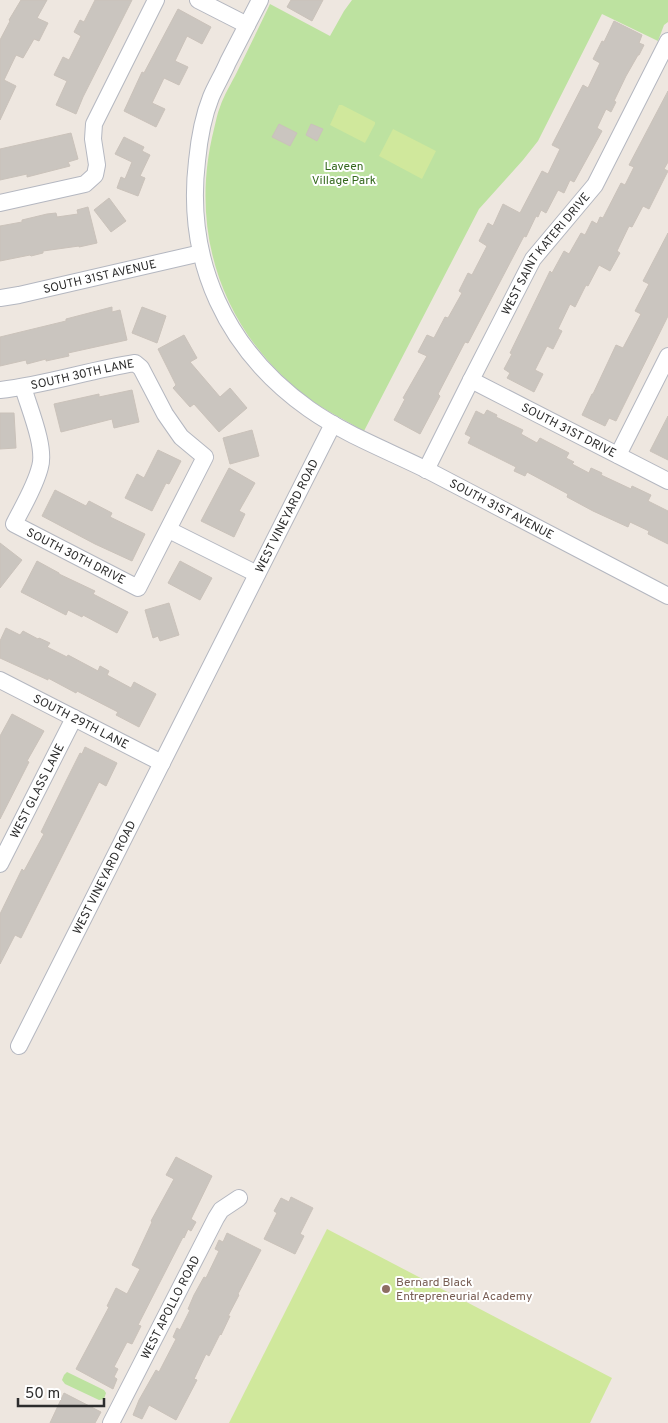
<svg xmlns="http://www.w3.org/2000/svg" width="668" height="1423" font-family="Overpass,sans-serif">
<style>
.green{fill:#bde2a0}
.pitch{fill:#d0e89c}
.building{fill:#cac5bf;stroke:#cac2ba}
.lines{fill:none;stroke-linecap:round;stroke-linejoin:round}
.minor-casing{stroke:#b4b7c0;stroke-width:18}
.minor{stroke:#fff;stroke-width:16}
.education-dot{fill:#8d6e63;stroke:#fff;stroke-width:2}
.labels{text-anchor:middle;stroke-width:4;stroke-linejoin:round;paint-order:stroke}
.park-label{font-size:12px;fill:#35691e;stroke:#fff}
.street-label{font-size:12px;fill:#2d2d2d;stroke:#fff}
.education-label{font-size:12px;fill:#785e54;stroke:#fff;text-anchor:start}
</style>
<rect width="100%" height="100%" fill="#eee7e0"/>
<g class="green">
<path d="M352,0H668V22L664,25L658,41L602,14L538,141L523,160L479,209L364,431C339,417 312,404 291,384C217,318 190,224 214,129C216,121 217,114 220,107C224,95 231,84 237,72C248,50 259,27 270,4L330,36L344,11Z"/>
<polygon points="67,1372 104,1390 106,1393 104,1399 99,1400 65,1384 62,1380 64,1375"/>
</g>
<g class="pitch">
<polygon points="339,105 342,105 375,122 375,124 365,143 330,125"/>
<polygon points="393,129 436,151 422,179 379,156"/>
<polygon points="327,1229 612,1378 590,1423 229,1423"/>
</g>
<g class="building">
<polygon points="21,0 47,0 37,18 48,23 39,41 34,39 23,58 16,55 4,80 16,86 0,120 0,40 10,21 9,20"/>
<polygon points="95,0 132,0 83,97 76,114 56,105 67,81 54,75 63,57 69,60 81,36 74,32 80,20 84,22"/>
<polygon points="291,0 323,0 312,21 287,7"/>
<polygon points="178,9 211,27 202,44 187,36 175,61 188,67 179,85 164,78 152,103 165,109 156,127 124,111 142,72 144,73"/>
<polygon points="614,21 642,35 639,43 644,45 639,55 638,55 626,76 614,101 616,102 611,112 606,109 597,128 602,131 574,182 570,180 564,193 558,190 546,213 541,210 538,217 536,216 526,237 524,236 468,343 465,342 438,394 440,396 420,434 394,420 405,399 403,398 427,356 418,352 427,335 434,338 445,317 448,318 462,293 459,291 468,273 472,275 487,246 479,241 488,223 493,226 503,204 520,213 542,171 548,174 560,149 552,145 583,85 588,88 600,63 593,59 602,41 604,42"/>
<polygon points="668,91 668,162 664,169 668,171 649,209 643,206 632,227 629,226 617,251 620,253 610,271 599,265 588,286 586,285 575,307 570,304 558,329 562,331 553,349 547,346 535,370 543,374 534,392 507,378 510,373 504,369 512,354 510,353 550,271 552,273 564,251 569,254 581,233 585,235 592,221 597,224 600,217 603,218 621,183 625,185 634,167 629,165"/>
<polygon points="279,124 297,133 290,146 272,137"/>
<polygon points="311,124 323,129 317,141 306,135"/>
<polygon points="71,133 78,159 68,162 70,166 27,177 27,174 0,180 0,149"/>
<polygon points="124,137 144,147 142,151 150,155 140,176 145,178 138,196 117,188 121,177 125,179 132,162 115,154"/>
<polygon points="109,198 126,221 111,232 94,210"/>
<polygon points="88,207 97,243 79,247 79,246 43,251 43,253 31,256 30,255 0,261 0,226 22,222 22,220 47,214 56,213 57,217 78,214 77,210"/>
<polygon points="668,233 668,316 616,421 609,418 605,426 582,415 592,394 593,394 616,345 623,348 641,314 635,311 649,284 643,281"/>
<polygon points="112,307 112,312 120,310 127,340 68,353 69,356 46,361 46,359 27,364 26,360 0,366 0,337 66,321 66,319"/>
<polygon points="142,307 166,316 157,343 132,333"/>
<polygon points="184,335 197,358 190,362 220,397 230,388 247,408 219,432 194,404 190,407 173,388 176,385 158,349"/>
<polygon points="132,390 139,422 114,428 112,419 61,432 54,404 99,394 99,397"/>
<polygon points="487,410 497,415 496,417 523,430 521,434 537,443 540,438 569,453 566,458 574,462 572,464 589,473 591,468 602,473 601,475 631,489 632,486 651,495 648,501 668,511 668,544 648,534 649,531 630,522 628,527 593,511 567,497 568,494 527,472 525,476 514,471 516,467 468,443 471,437 465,434 476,411 484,415"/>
<polygon points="0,413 14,413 16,448 0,449"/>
<polygon points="668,416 668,460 650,451"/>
<polygon points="252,430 259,456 230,464 223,438"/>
<polygon points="158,450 181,461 169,484 166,483 152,511 125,498 137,474 144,478"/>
<polygon points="229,468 255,483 239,511 245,514 234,537 201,521"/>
<polygon points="55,490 86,506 89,501 112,513 110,517 145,534 132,561 95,544 42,516"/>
<polygon points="0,543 22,560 0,588"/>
<polygon points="37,561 59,573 59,574 95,591 93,594 128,612 117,633 83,615 82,617 68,610 66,615 21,592"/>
<polygon points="180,561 212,578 200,600 168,583"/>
<polygon points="169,603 179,635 160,641 158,636 153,638 145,610"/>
<polygon points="6,628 20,635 23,631 38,639 39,638 50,643 47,647 67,657 68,655 98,671 100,666 109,671 107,675 131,688 134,682 156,694 139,727 116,715 118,712 77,691 76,693 48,678 48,680 0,658 0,641"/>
<polygon points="12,714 44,731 27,761 29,762 0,819 0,736"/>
<polygon points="85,747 117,763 106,786 99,782 21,938 15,935 0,964 0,914 22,869 24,871 44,834 41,832 67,779 80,753 82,754"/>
<polygon points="176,1157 212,1176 191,1219 196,1222 191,1231 188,1229 184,1238 183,1237 138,1325 141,1326 132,1344 127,1342 114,1367 118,1369 114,1377 117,1379 113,1389 76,1369 109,1307 107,1306 116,1288 127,1294 140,1269 132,1265 152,1222 151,1221 174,1179 166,1175"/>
<polygon points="291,1197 313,1208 300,1234 304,1236 295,1254 264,1239 277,1213 274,1211 281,1198 289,1202"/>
<polygon points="227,1233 261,1250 238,1294 239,1295 228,1316 230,1316 221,1335 220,1334 209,1356 206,1354 194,1379 197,1380 176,1420 149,1405 142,1419 133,1415 139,1400 156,1370 159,1372 176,1339 173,1337 177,1328 180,1330 190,1310 188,1309 194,1295 204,1277 206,1278 219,1251 215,1249 219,1240 223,1242"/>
<polygon points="64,1393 101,1412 95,1423 50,1423"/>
</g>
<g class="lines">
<g class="minor-casing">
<g id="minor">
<polyline points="198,0 247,25"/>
<path id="s1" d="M260,0C249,21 239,41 228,62C223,74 216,85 211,97C203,117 199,140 197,161C185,262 226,350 309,409C346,435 389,451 429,471C509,513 588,554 668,596"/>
<polyline points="0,203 85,184 95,175 97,165 93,139 94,124 156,0"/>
<path id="s2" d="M0,298L19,295L201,253"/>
<path id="s3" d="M471,380L668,481"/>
<path id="s4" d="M0,390C46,385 89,370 135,363L141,368L165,414L181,437L205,457L138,588L14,524C23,506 35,487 40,467C46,447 29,408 23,387"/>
<polyline points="618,455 668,356"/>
<path id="s5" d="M426,470L471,380L533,259L595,185L668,41"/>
<polyline points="169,530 257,574"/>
<path id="s6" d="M0,680L162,763"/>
<path id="s7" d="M0,864L74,718"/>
<path id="s8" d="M19,1046L333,424"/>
<path id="s9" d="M111,1423L216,1218L221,1210L239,1198"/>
</g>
</g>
<use href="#minor" class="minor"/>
</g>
<circle class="education-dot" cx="386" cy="1289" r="5"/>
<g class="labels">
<g class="park-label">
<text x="344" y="170">Laveen<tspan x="344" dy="14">Village Park</tspan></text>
</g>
<g class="street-label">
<text dy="4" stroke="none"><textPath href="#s5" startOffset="248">WEST SAINT KATERI DRIVE</textPath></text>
<text dy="4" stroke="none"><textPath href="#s2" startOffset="102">SOUTH 31ST AVENUE</textPath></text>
<text dy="4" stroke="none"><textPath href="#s4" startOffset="84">SOUTH 30TH LANE</textPath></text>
<text dy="4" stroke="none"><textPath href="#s3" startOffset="110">SOUTH 31ST DRIVE</textPath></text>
<text dy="4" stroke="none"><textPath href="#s1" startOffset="678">SOUTH 31ST AVENUE</textPath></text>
<text dy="4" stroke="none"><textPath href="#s8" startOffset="594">WEST VINEYARD ROAD</textPath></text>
<text transform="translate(76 556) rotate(27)" y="4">SOUTH 30TH DRIVE</text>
<text dy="4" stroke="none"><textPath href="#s6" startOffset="91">SOUTH 29TH LANE</textPath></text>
<text dy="4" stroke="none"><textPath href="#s7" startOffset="82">WEST GLASS LANE</textPath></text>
<text dy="4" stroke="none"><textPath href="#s8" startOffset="189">WEST VINEYARD ROAD</textPath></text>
<text dy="4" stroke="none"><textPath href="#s9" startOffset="130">WEST APOLLO ROAD</textPath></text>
</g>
<g class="education-label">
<text x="396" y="1286">Bernard Black<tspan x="396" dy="14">Entrepreneurial Academy</tspan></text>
</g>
</g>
<path d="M18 1398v8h86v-8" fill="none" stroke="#2d2d2d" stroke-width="2.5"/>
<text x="25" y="1398" font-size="15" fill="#2d2d2d" stroke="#ffffff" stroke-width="4" paint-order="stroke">50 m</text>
</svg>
